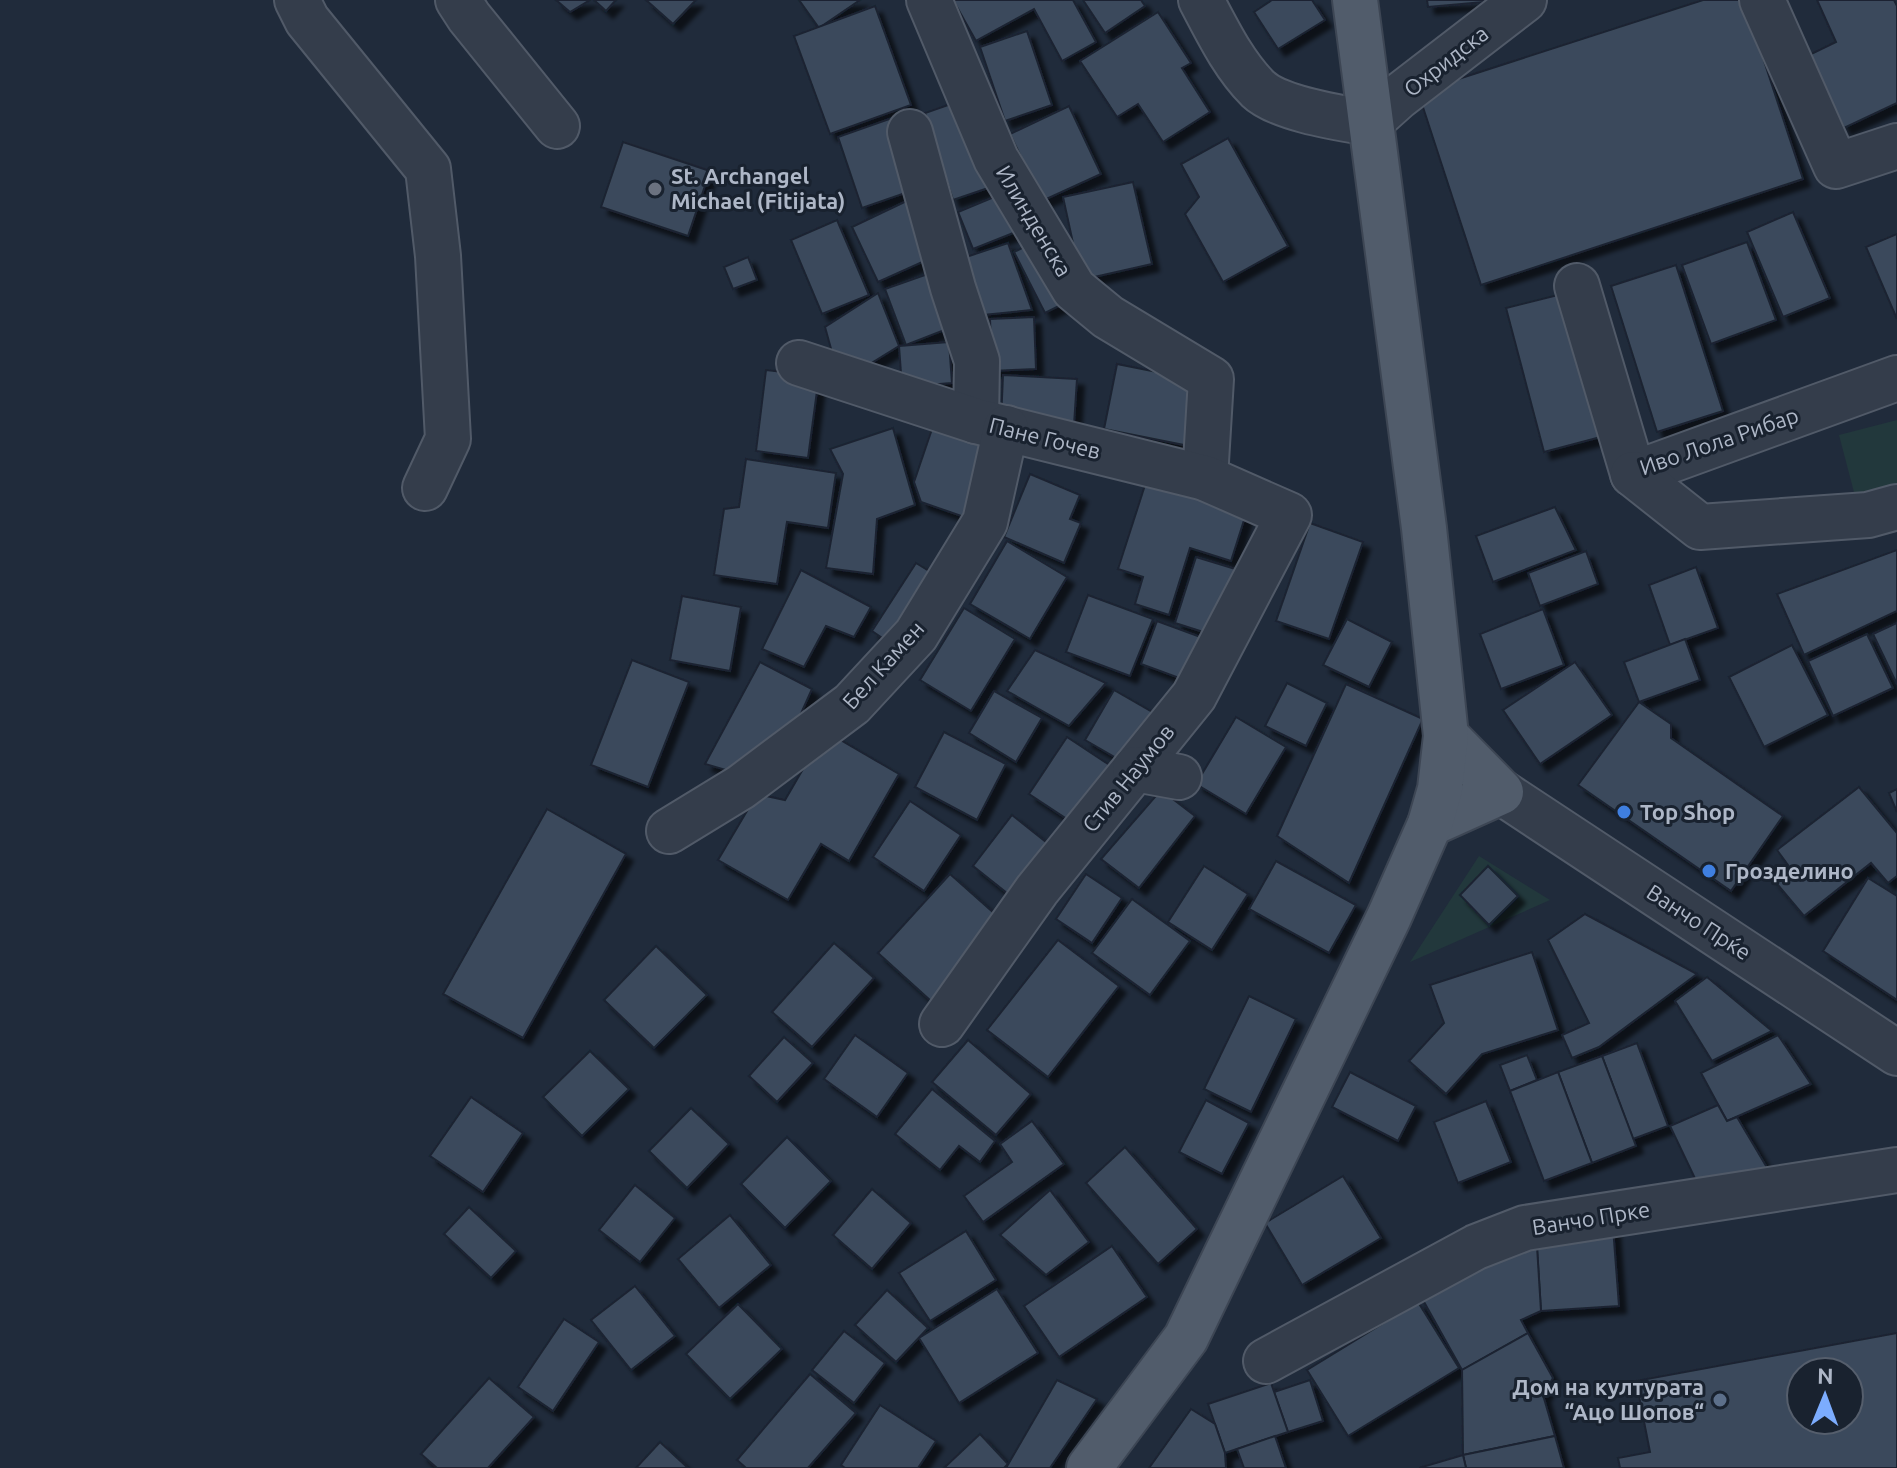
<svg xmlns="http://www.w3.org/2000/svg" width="1897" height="1468" font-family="Ubuntu,sans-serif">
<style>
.green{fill:#22383c}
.building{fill:#3b495b;stroke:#1b2431;stroke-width:2;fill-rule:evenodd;filter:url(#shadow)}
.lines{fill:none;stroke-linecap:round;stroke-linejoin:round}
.minor-casing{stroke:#515a68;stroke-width:48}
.major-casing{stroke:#3d4654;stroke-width:48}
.minor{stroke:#343d4b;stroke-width:44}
.major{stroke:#515c6b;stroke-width:44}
.worship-dot{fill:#6b7280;stroke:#19222f;stroke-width:3}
.shop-dot{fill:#3f7fe0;stroke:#19222f;stroke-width:3}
.service-dot{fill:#5c6f8a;stroke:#19222f;stroke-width:3}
.labels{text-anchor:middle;stroke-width:6;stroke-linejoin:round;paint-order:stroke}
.street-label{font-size:22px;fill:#aeb7c7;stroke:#19222f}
.poi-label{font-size:22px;font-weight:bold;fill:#aeb7c7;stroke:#19222f;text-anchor:start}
</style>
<defs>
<filter id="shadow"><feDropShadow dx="7" dy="7" stdDeviation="2" flood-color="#0009"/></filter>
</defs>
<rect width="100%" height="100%" fill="#202b3b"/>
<g class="green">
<polygon points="1897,420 1897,485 1855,496 1839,435"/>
<polygon points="1479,856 1550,900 1410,962"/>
</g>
<g class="building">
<polygon points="556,0 590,0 570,12"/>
<polygon points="594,0 616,0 606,11"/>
<polygon points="646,0 696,0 673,24"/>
<polygon points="799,0 860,0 819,28"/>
<polygon points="953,0 1073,0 1096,42 1062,61 1034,9 976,41"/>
<polygon points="1083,0 1141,0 1145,6 1105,33"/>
<polygon points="1272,0 1312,0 1325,20 1278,49 1254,12"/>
<polygon points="1427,0 1495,0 1495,1 1428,7"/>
<polygon points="1703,0 1744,0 1803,179 1481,285 1418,92"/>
<polygon points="1817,0 1894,0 1897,6 1897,103 1844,128 1809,55 1836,42"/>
<polygon points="875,6 911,105 830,134 794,36"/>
<polygon points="1158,12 1191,63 1182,68 1210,112 1163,142 1138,104 1117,117 1080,61"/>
<polygon points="1027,31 1052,105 1005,121 980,47"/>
<polygon points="968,98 997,185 953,200 925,113"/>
<polygon points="1069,106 1101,174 1042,201 1010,134"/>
<polygon points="892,118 917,189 862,208 838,137"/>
<polygon points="1228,138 1288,246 1223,282 1185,214 1199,197 1181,164"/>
<polygon points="623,142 710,171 688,236 601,207"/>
<polygon points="1133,182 1152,264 1081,280 1063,197"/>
<polygon points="1006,192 1021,230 973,249 958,212"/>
<polygon points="917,196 938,255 878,282 852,227"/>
<polygon points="1793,212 1830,298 1783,317 1747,232"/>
<polygon points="837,220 869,295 822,314 791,240"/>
<polygon points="1897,234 1897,319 1866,247"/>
<polygon points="1042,238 1073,299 1045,313 1014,252"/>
<polygon points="1747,242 1776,320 1711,344 1682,265"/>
<polygon points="1008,243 1032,310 983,315 963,258"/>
<polygon points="748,257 757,280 733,289 724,267"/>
<polygon points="1676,265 1723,411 1657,432 1611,286"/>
<polygon points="939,270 960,324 906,345 885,289"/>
<polygon points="1574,291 1612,434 1544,452 1506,308"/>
<polygon points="878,293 899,346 865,367 833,356 825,327"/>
<polygon points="1034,317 1036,369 992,371 990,319"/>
<polygon points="949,342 952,383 902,387 899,346"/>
<polygon points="1117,364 1202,381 1189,446 1104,429"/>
<polygon points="766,370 819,376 808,458 756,451"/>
<polygon points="1003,375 1077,379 1074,425 1001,421"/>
<polygon points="893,428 915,505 877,519 873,574 826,568 843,474 830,449"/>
<polygon points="932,429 991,449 967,518 921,502 914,482"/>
<polygon points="746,459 836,473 828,528 787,522 777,584 714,575 724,509 739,507"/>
<polygon points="1030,474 1080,495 1070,519 1081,523 1064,563 1004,537"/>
<polygon points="1146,482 1246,514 1231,561 1190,548 1169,615 1135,604 1143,577 1118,569"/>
<polygon points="1555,507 1576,550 1493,582 1476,536"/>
<polygon points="1310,523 1363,542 1329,639 1276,621"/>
<polygon points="1007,541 1067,577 1030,639 970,604"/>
<polygon points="1897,550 1897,611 1804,655 1777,594"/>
<polygon points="1586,551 1598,584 1540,606 1528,573"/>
<polygon points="1196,557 1242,571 1222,638 1175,623"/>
<polygon points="916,563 942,579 897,648 872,631"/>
<polygon points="1696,567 1718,628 1670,645 1649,585"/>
<polygon points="801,570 871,607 854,637 826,626 804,667 762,649"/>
<polygon points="1088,595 1153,619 1130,676 1066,652"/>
<polygon points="682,596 741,607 730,671 670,660"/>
<polygon points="964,608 1015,639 971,711 920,680"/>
<polygon points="1543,609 1564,665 1501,689 1480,634"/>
<polygon points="1347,619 1392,642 1369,687 1323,665"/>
<polygon points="1157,621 1206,639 1190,682 1141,664"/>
<polygon points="1897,623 1897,684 1873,634"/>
<polygon points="1867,634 1893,688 1833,716 1808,661"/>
<polygon points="1685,639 1700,680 1639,702 1624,662"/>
<polygon points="1792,645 1828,715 1764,747 1729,677"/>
<polygon points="1035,650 1106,683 1069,726 1007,691"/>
<polygon points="632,660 689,682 648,787 591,765"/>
<polygon points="760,662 812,689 795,727 743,775 705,764"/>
<polygon points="1575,662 1612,715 1540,764 1503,710"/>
<polygon points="1287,683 1327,703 1306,746 1265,726"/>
<polygon points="1346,684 1423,719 1349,883 1277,836"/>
<polygon points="1114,690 1154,713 1125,763 1085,740"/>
<polygon points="994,691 1042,718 1016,762 969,733"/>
<polygon points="1639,702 1671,724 1671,738 1783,816 1731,891 1578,785"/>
<polygon points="1236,717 1286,747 1246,814 1196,784"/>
<polygon points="825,731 899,774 849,861 821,844 788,900 718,860 757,794 785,800"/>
<polygon points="944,732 1006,764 977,820 915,787"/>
<polygon points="1067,737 1114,768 1076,825 1029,794"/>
<polygon points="1859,787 1897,833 1897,876 1888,883 1871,863 1804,916 1772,878 1788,865 1777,850"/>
<polygon points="1897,789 1897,812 1889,793"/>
<polygon points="1161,790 1195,816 1139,888 1101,859"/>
<polygon points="910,801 961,835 924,891 873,857"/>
<polygon points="547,809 626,854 523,1038 443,994"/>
<polygon points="1012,815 1056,850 1017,901 973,866"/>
<polygon points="1276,861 1356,905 1329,953 1249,909"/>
<polygon points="1204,866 1248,894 1212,950 1168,922"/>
<polygon points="1488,866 1518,896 1489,925 1460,895"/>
<polygon points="950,874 1004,922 931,1001 878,953"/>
<polygon points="1086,874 1122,898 1092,943 1056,919"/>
<polygon points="1868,878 1897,896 1897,1000 1823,951"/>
<polygon points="1132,899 1190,941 1150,995 1092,953"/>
<polygon points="1585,914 1697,974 1599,1047 1572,1058 1562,1035 1589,1023 1548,940"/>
<polygon points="1058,940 1119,986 1048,1077 987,1030"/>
<polygon points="834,943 874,978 812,1047 772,1012"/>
<polygon points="656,946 707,995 654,1048 604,1000"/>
<polygon points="1532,952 1558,1030 1482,1054 1446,1094 1409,1061 1444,1023 1430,985"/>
<polygon points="1707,977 1772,1031 1712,1061 1675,1001"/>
<polygon points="1249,996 1296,1019 1251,1112 1204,1089"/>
<polygon points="855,1035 908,1073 877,1117 824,1079"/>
<polygon points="1778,1035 1811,1084 1727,1121 1701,1073"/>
<polygon points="784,1037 813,1063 777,1102 749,1076"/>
<polygon points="968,1040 1031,1094 996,1135 932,1082"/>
<polygon points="1637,1043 1668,1126 1633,1139 1602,1056"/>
<polygon points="590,1051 629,1089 582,1136 543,1097"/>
<polygon points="1527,1055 1537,1080 1510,1091 1500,1065"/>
<polygon points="1602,1056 1636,1146 1592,1163 1558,1072"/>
<polygon points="1350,1072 1416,1106 1398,1141 1332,1107"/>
<polygon points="1558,1072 1592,1163 1544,1181 1510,1091"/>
<polygon points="932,1089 995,1141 980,1162 959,1146 940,1170 895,1134"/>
<polygon points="471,1097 523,1133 483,1192 430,1156"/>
<polygon points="1206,1100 1249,1123 1222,1174 1179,1152"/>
<polygon points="1486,1101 1511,1162 1458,1183 1434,1122"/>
<polygon points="1718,1105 1727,1121 1737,1117 1775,1181 1700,1189 1670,1126"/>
<polygon points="691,1108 729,1144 687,1188 649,1151"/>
<polygon points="1032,1121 1064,1164 983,1222 964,1196 1012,1162 1000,1144"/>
<polygon points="787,1137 831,1181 785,1228 741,1184"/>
<polygon points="1125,1147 1197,1229 1158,1264 1086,1183"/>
<polygon points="1343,1176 1381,1238 1302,1285 1265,1223"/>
<polygon points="635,1185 675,1218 640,1262 599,1230"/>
<polygon points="872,1189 911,1223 872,1269 833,1235"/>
<polygon points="1050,1190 1089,1242 1046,1275 1000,1235"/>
<polygon points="469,1207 516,1251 491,1278 444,1234"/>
<polygon points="730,1215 771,1265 719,1308 678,1259"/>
<polygon points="1613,1227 1619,1306 1541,1311 1536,1233"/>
<polygon points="966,1231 996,1280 930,1321 899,1273"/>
<polygon points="1112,1246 1147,1297 1059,1357 1024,1306"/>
<polygon points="1537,1246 1541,1311 1521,1320 1528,1333 1462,1370 1419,1293"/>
<polygon points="635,1286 675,1336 631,1370 591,1320"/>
<polygon points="997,1289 1038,1353 959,1403 919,1338"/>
<polygon points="887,1290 928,1328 896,1362 855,1325"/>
<polygon points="1418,1302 1459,1368 1348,1436 1307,1370"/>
<polygon points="738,1304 782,1349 730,1399 686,1354"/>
<polygon points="564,1319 599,1342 553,1411 518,1387"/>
<polygon points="844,1331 885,1363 854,1403 812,1370"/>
<polygon points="1528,1333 1553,1378 1543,1395 1555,1436 1463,1455 1462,1370"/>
<path d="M1897,1333V1468H1620L1618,1458L1650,1452L1636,1381ZM1801,1372H1849V1420H1801Z"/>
<polygon points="810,1374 856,1413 808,1468 746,1468 737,1460"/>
<polygon points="489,1378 534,1417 488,1468 437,1468 421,1454"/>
<polygon points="1057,1380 1097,1399 1050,1468 1006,1468"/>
<polygon points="1310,1380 1323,1421 1288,1432 1274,1392"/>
<polygon points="1271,1383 1288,1432 1225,1453 1208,1404"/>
<polygon points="880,1405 936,1441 918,1468 845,1468 841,1465"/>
<polygon points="1191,1409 1215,1424 1225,1453 1226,1468 1149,1468"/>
<polygon points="980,1434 1008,1464 1004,1468 944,1468"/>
<polygon points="1275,1436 1286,1468 1244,1468 1237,1449"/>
<polygon points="1555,1436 1564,1468 1466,1468 1463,1455"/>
<polygon points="660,1442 688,1468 636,1468"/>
<polygon points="1463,1455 1466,1468 1419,1468"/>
</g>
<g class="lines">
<g class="minor-casing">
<g id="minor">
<polyline points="297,0 307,20 428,169 438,256 448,439 425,488"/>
<polyline points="458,0 469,17 557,126"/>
<polyline points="929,0 996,159 1074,289 1108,317 1211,379 1205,478"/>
<path d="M1201,0C1217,30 1233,64 1258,89C1279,109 1340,118 1369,123L1398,97L1524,0"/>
<polyline points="1762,0 1836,166 1897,146"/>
<polyline points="910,132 953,288 977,361 976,421"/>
<polyline points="1577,286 1633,474 1897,378"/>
<polyline points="799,363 976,421 1205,478 1289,515 1194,696 1037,890 942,1024"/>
<polyline points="1633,474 1700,527 1868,515 1897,507"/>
<polyline points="1135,769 1179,777"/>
<polyline points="1465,777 1501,792 1897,1053"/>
<polyline points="669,831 741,787 852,704 916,635 985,522 1006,428"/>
<polyline points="1266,1361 1476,1247 1525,1228 1897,1170"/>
</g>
</g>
<g class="major-casing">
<g id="major">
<polyline points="1430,824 1501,792 1446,736"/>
<polyline points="1089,1468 1186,1338 1389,917 1430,824 1440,789 1446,736 1424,528 1355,0"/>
</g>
</g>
<use href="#minor" class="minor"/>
<use href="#major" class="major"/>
</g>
<circle class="worship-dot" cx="655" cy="189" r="8"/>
<g class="shop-dot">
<circle cx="1624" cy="812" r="8"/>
<circle cx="1709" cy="871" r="8"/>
</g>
<circle class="service-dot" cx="1720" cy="1400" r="8"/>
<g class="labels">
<g class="street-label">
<text transform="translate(1446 61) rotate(-38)" y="8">Охридска</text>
<text transform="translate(1034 221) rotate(59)" y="8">Илинденска</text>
<text transform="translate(1045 438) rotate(14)" y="8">Пане Гочев</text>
<text transform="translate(1719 441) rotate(-19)" y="8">Иво Лола Рибар</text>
<text transform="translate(883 665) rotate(-48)" y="8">Бел Камен</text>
<text transform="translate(1128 778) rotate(-51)" y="8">Стив Наумов</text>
<text transform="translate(1699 922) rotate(33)" y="8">Ванчо Прќе</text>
<text transform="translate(1591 1218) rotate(-9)" y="8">Ванчо Прке</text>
</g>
<g class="poi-label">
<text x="671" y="184">St. Archangel<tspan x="671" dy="25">Michael (Fitijata)</tspan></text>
<text x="1640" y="820">Top Shop</text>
<text x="1725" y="879">Грозделино</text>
<text x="1704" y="1395" text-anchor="end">Дом на културата<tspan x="1704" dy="25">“Ацо Шопов“</tspan></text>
</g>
</g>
<g transform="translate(1825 1396) rotate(1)"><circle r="38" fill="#19222f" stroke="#555e6c" stroke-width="2"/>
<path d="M0-6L14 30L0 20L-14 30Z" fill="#7cacfe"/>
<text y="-12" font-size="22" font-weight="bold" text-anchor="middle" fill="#aeb7c7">N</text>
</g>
</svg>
